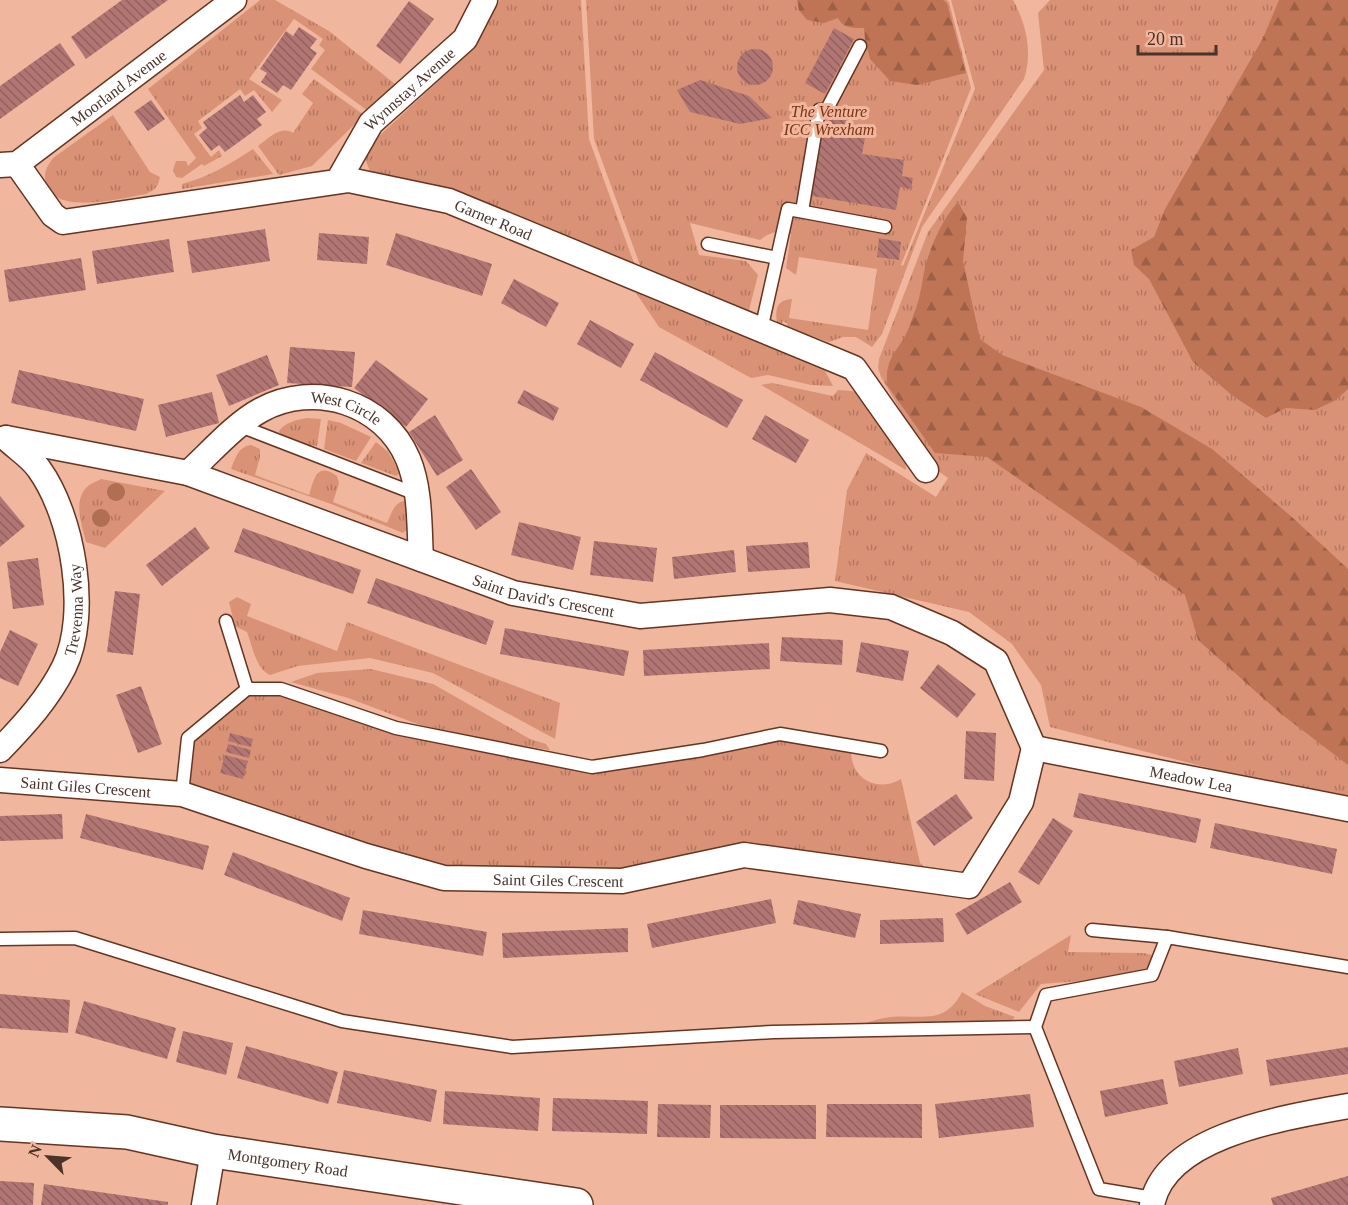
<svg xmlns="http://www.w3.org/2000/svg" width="1348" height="1205" font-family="Georgia,serif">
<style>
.grass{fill:url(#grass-tufts)}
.forest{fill:url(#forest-firs)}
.building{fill:url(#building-back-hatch)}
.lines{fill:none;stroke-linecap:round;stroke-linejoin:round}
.lane-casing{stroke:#653521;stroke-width:15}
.street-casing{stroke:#653521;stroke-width:27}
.secondary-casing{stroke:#653521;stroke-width:36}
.lane{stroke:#fff;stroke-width:12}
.street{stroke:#fff;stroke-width:24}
.secondary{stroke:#fff;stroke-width:33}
.tree{fill:#b06e52}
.labels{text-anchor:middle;stroke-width:6;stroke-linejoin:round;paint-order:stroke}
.street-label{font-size:16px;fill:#4a3329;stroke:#f0b69e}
.park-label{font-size:16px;font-style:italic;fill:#7b3414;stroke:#f0b69e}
</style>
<defs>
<pattern id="grass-tufts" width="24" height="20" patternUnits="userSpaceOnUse" patternTransform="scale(1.5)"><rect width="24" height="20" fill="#da9276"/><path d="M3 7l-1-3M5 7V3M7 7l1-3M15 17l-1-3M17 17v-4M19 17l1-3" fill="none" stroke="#b37861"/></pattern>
<pattern id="forest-firs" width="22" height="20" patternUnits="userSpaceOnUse" patternTransform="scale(1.5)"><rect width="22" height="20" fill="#bf7456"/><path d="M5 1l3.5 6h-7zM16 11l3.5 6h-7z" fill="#9d6047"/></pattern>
<pattern id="building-back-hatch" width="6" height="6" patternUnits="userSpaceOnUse" patternTransform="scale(1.5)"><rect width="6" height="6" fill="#b17673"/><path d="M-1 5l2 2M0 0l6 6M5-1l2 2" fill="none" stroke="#92615e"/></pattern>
</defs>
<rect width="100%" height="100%" fill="#f0b69e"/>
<g class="grass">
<polygon points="260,0 275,0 329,31 395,84 368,111 311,69 325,50 319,45 323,39 294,19 249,79 282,100 272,112 254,90 245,96 240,89 198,121 202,128 194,134 211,157 219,150 222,156 204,166 202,164 182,178 176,177 173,170 176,161 186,161 188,166 196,158 148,89"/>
<polygon points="500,0 581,0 589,139 634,263 631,271 380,180 370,171 365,159 370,148 378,137 476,46"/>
<path d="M586,0H947L949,2L971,88L901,265L903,266L975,89L951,0H1013C1026,23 1033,53 1024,79L922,227L882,334L872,347L856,337H843L829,342L786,327L788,324L783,321L781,325L777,323C775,310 776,300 792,299L789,318L868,330L877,269L799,257L796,275L786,268L791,234C778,231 771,231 760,240L690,223L699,255L746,261L758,275L749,310L640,265L594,139Z"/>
<polygon points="1050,0 1348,0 1348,804 1050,727 1041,685 1012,644 969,612 835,581 847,490 866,453 936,497 948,478 935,469 881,377 878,368 879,359 928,232 1044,70 1038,13"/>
<path d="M314,79L364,115L312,166L279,175L258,146C268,139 280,125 293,133L313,103L302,94Z"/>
<path d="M113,115L150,172L160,177C158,187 155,190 146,194C122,198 56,216 46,184C43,173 47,166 53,158Z"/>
<path d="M253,149L273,174L182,189V184C209,177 230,164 253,149Z"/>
<polygon points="636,293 825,371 833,386 811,385 768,375 751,378 659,327"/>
<polygon points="772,383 833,396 838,390 852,391 862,395 905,460 906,470 761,385"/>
<path d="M307,418L321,419L317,446L298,444L281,437L279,431C285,422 297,420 307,418Z"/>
<polygon points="328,420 341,423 371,437 356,461 324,449"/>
<polygon points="376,442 388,452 400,473 396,476 361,463"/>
<path d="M251,445L260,449V457L255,475L309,495C314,479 317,461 337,476L339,483L333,502L387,523C391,515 393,504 403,501L408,504L409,528L403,533L331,504L231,469C236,457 238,447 251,445Z"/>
<path d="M101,479L165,491L105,548L86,542C82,525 72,500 88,486C91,483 98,481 101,479Z"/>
<path d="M237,597L251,604L247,616L337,651L347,622L560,703L555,739L433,673L370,658L298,666L270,675C256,669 252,645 247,632L235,626L229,602Z"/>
<polygon points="371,669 433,684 530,739 546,744 550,750 484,740 420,725 348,698 291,682 317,673"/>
<path d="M247,689H281L396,728L592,767L780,734L851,751C851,779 877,793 901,779L920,863L942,882L744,855L622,881L444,878L182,794L188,738Z"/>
<path d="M1071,935L1068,952L1144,953L1152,955L1155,958V964C1132,981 1071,981 1041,984L1019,1012L975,994Z"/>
<path d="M962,992L985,1006L1015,1017L1006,1026L858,1025C869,1022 880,1018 891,1017C922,1014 944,1026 962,992Z"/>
</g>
<g class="forest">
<path d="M797,0H943L947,3L966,73L917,85L890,81L870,59L865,40L864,28C854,28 843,29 838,18L824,23L807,20L799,10Z"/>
<polygon points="1279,0 1348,0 1348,389 1336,400 1315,410 1286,408 1266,418 1233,396 1193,362 1149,279 1134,265 1131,250 1154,237 1165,209 1263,38"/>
<path d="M958,202L967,218L963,261L980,339L1002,355L1141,407L1212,449L1293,518L1348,569V765L1280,713L1198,640L1185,595L987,457L935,453L887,385C886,361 892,357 904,338C909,329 912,318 916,308C921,295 922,281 925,267C932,243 942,220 958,202Z"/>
</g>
<g class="building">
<polygon points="122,0 168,0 86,59 71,37"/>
<polygon points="409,1 434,19 400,64 376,46"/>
<polygon points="299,27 317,39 310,48 317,53 291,90 283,85 277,93 261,82 267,73 260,69 286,31 293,36"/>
<polygon points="834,28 854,39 825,94 805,83"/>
<polygon points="60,43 75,65 0,119 0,86"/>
<circle cx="755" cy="67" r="18"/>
<polygon points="700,80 749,96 772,118 740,124 690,112 677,90"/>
<polygon points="240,95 244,102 253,95 266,112 257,119 262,125 225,152 219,145 211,151 199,135 207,128 203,122"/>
<polygon points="151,100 165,119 148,131 134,112"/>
<polygon points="832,118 851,121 857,131 866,133 862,154 904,160 902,176 913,178 911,189 900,187 896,210 812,196 823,125"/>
<polygon points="265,229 270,261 192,273 187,241"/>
<polygon points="319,233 369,237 367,264 317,260"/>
<polygon points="396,233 492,264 482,296 386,265"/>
<polygon points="879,238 901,242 899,260 877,257"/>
<polygon points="169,239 174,272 97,284 92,251"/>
<polygon points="81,258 86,290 9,302 4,270"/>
<polygon points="514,279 559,303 546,327 501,303"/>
<polygon points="590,320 634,344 621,368 577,344"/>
<polygon points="290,347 355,352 352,387 287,383"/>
<polygon points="655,352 743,400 727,428 640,380"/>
<polygon points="267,355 279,385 229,406 216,375"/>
<polygon points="376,360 428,399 406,427 354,388"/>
<polygon points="19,370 144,399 136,431 11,403"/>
<polygon points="524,390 559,408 553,421 517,403"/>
<polygon points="212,392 219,423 166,437 158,405"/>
<polygon points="435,415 463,460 437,476 409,432"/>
<polygon points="765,415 809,440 796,463 752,439"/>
<polygon points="471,469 501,512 476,530 446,487"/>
<polygon points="0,496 25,526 0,547"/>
<polygon points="519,522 581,537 573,570 511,555"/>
<polygon points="195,527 210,548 162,586 146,565"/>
<polygon points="243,528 361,570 353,594 234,552"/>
<polygon points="594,541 657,548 653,582 590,575"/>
<polygon points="808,542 810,568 748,572 746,546"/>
<polygon points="734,550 736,572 674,579 672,557"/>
<polygon points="38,558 44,605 13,609 7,562"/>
<polygon points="376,578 494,621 486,645 367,603"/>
<polygon points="115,591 140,594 133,655 107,652"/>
<polygon points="505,628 629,651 624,676 500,654"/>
<polygon points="10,630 38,644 18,686 0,678 0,652"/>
<polygon points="782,637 843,640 842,665 780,661"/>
<polygon points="861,642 909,651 903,681 856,672"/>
<polygon points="769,643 770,669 644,676 643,650"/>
<polygon points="938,664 976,694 957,718 920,688"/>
<polygon points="141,686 162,744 138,753 116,695"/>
<polygon points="966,731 996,733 994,781 964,779"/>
<polygon points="230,733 253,739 251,747 228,741"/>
<polygon points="228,744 251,750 249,758 226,752"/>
<polygon points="225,755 248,761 243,779 220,773"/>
<polygon points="1079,793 1201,819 1196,843 1073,817"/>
<polygon points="956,794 973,818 934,846 916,822"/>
<polygon points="62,814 63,839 0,841 0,816"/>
<polygon points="86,814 209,846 203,870 80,838"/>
<polygon points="1053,818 1073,831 1039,885 1018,872"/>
<polygon points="1215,823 1337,849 1332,874 1210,848"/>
<polygon points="233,852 350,898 342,921 224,875"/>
<polygon points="1010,882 1022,902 967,935 955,914"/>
<polygon points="771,899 776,923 652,948 647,924"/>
<polygon points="798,900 861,914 855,938 793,924"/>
<polygon points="363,910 487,932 483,956 359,934"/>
<polygon points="943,918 944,942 880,944 880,920"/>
<polygon points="628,928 628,952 503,958 502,933"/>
<polygon points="0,994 70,1000 68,1033 0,1028"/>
<polygon points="84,1001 176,1028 167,1059 75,1033"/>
<polygon points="183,1031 233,1043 226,1075 176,1062"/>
<polygon points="246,1046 338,1072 328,1104 237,1078"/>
<polygon points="1348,1047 1348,1074 1270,1086 1266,1060"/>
<polygon points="1238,1048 1243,1074 1179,1087 1174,1061"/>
<polygon points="344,1070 437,1090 431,1122 337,1103"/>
<polygon points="1163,1079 1168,1104 1105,1117 1100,1091"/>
<polygon points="445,1091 540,1098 538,1131 443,1124"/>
<polygon points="1030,1094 1034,1127 939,1138 935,1104"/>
<polygon points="553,1098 648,1101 647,1134 552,1131"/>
<polygon points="658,1104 711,1105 710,1138 657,1137"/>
<polygon points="827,1104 922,1104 922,1138 826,1137"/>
<polygon points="720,1105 816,1105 816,1139 720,1138"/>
<polygon points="1348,1176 1348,1205 1273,1205 1271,1198"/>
<polygon points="0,1181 34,1183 33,1205 0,1205"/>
<polygon points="44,1184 168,1202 168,1205 41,1205"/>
</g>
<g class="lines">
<g class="lane-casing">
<g id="lane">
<polyline points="802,211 819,110 826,111 860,46"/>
<polyline points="708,244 777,258"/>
<polyline points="761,330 788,209 885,227"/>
<polyline points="240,426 416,494"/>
<polyline points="226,621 247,689"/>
<polyline points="182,794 188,738 247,689 281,689 396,728 592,767 703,750 780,734 881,751"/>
<polyline points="1092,930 1167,937 1348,967"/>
<polyline points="0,939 75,938 342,1021 512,1047 773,1032 1035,1027"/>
<polyline points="1153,1198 1099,1189 1035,1027 1046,995 1152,975 1167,937"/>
</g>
</g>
<g class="street-casing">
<g id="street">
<path id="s1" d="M17,164L53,215L63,222L349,180L449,201L854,368L926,470"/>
<path id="s2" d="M0,165L17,164L234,0"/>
<path id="s3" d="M338,181L371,123L465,39L485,0"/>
<path id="s4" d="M6,438L188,473L513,593L640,616L830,600L891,607L952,633L996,661L1034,748"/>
<path id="s5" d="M188,473C210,453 235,424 261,410C314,381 384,402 408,459C421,490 419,527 421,559"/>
<path id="s6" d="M1034,748L1348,809"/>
<path id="s7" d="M0,750C25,724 48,699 64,667C90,614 73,516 39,469C31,457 16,448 6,438"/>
<path id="s8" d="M0,780L182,794L366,856L444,878L622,881L744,855L969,886L1021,802L1034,748"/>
<polyline points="204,1205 213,1151"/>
<path d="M1152,1205C1165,1134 1290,1117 1348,1106"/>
</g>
</g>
<g class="secondary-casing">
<g id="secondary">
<path id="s9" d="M0,1124L127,1132L213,1151L576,1205"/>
</g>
</g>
<use href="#lane" class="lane"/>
<use href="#street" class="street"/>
<use href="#secondary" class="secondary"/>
</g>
<g class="tree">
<circle cx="116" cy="492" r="9"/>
<circle cx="101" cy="518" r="9"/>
</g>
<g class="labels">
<g class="street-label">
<text dy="6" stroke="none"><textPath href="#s2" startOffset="144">Moorland Avenue</textPath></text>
<text dy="6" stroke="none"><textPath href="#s3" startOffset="118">Wynnstay Avenue</textPath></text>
<text dy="6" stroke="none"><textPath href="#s1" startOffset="514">Garner Road</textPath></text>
<text dy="6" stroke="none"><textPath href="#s5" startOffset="186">West Circle</textPath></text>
<text dy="6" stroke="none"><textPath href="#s4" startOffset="562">Saint David's Crescent</textPath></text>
<text dy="6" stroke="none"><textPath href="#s7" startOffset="164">Trevenna Way</textPath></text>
<text dy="6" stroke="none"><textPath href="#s6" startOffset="160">Meadow Lea</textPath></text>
<text dy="6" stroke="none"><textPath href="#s8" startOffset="86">Saint Giles Crescent</textPath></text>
<text dy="6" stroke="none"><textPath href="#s8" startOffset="572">Saint Giles Crescent</textPath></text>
<text dy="6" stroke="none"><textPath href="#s9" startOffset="291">Montgomery Road</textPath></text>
</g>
<g class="park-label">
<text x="829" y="117">The Venture<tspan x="829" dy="18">ICC Wrexham</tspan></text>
</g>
</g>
<g transform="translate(48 1157) rotate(295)" stroke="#f0b69e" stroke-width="4.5" paint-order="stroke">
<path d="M0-4.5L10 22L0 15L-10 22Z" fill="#4a3329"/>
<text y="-9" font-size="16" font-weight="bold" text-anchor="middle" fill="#4a3329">N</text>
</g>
<path d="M1138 45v9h78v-9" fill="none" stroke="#4a3329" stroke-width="3"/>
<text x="1147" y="45" font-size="18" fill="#4a3329" stroke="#f0b69e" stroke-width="4.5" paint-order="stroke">20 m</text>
</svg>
